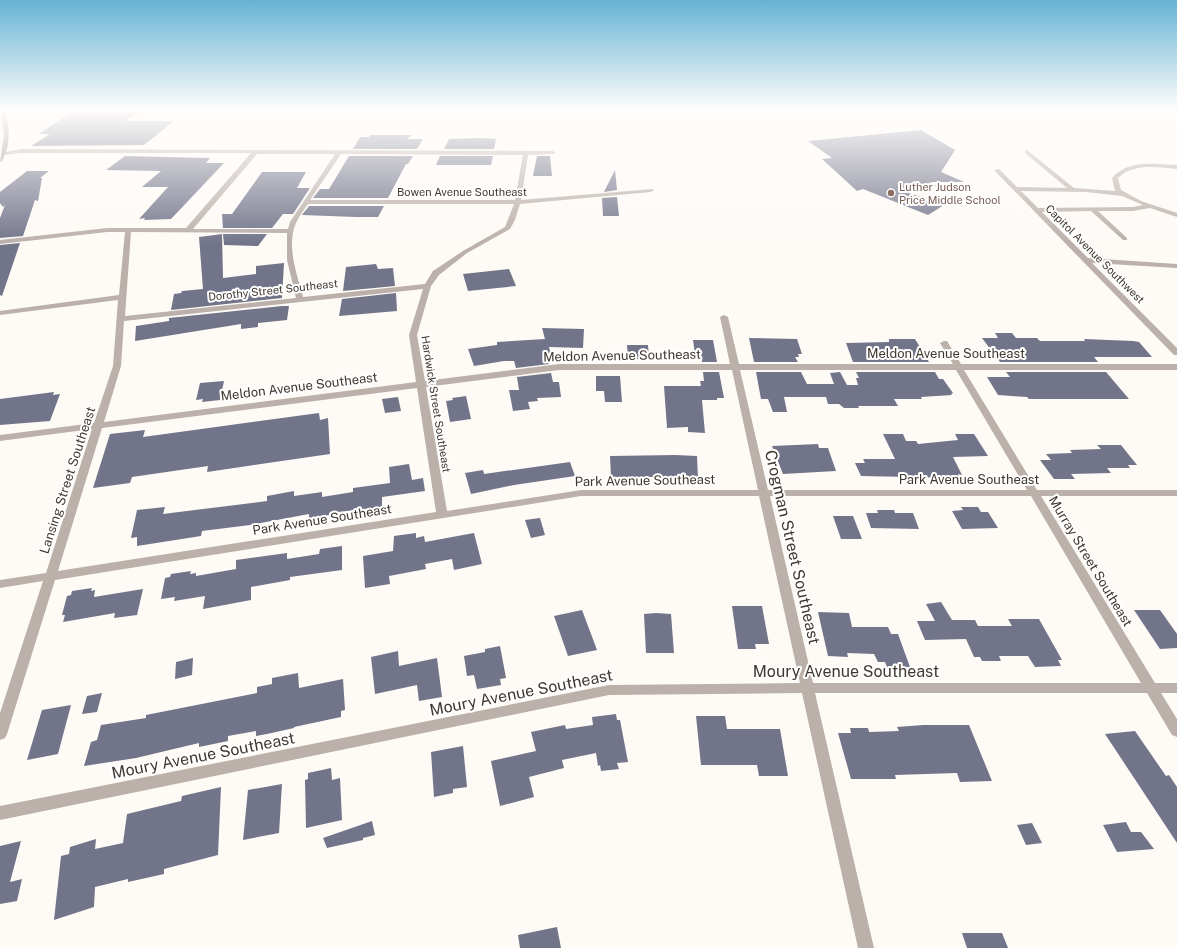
<svg xmlns="http://www.w3.org/2000/svg" width="1177" height="948" font-family="'Public Sans',sans-serif">
<style>
.building{fill:#72748a}
.lines{fill:none;stroke-linecap:round;stroke-linejoin:round}
.minor{fill:#bbb0aa;fill-rule:evenodd}
.secondary{fill:#9c8b84;fill-rule:evenodd}
.education-dot{fill:#8d6e63;stroke:#fff;stroke-width:1.5}
.labels{text-anchor:middle;stroke-width:4;stroke-linejoin:round;paint-order:stroke}
.far-education-label{font-size:11px;fill:#785e54;stroke:#fff;text-anchor:start}
.far-street-label{font-size:11px;fill:#403931;stroke:#fff}
.street-label{font-size:13px;fill:#403931;stroke:#fff}
.near-street-label{font-size:16px;fill:#403931;stroke:#fff}
</style>
<rect width="100%" height="100%" fill="#fefaf6"/>
<g class="building">
<polygon points="140,111 126,121 174,121 144,145 31,146 50,134 39,134 72,112"/>
<polygon points="921,130 955,150 941,172 964,182 930,182 936,186 900,190 944,205 928,215 863,189 857,191 822,159 832,158 808,141"/>
<polygon points="370,135 412,135 407,139 423,139 417,149 353,149 360,137 369,137"/>
<polygon points="449,139 481,138 496,139 494,149 444,149"/>
<polygon points="125,156 210,158 206,163 224,163 171,219 144,220 145,218 139,219 168,187 142,187 161,171 106,170"/>
<polygon points="349,156 413,156 408,164 406,164 388,198 313,198 320,189 329,189"/>
<polygon points="440,156 493,156 491,165 436,165"/>
<polygon points="537,156 550,156 552,176 533,176"/>
<polygon points="615,170 617,190 604,192"/>
<polygon points="27,171 49,171 40,178 42,178 38,201 35,200 23,236 0,238 0,218 5,205 3,207 0,203 0,192"/>
<polygon points="262,172 306,172 297,188 310,188 293,214 283,214 272,228 223,228 222,214 232,214"/>
<polygon points="617,197 619,216 603,216 602,198"/>
<polygon points="309,206 384,206 378,217 356,217 302,215"/>
<polygon points="222,234 223,278 256,274 256,266 284,263 282,298 171,310 174,294 181,293 182,291 203,289 199,237"/>
<polygon points="223,234 267,234 258,246 224,245"/>
<polygon points="20,243 2,296 0,295 0,245"/>
<polygon points="376,264 378,269 393,268 395,286 343,291 346,267"/>
<polygon points="509,269 516,286 468,291 463,274"/>
<polygon points="396,293 397,311 339,316 342,299"/>
<polygon points="282,306 289,306 287,320 258,323 258,327 241,329 241,324 135,341 136,326 169,321 169,318"/>
<polygon points="542,328 584,329 583,348 549,347 551,355 548,356 549,364 516,368 514,361 504,361 474,366 468,349 497,345 497,342 545,339"/>
<polygon points="995,333 1012,333 1016,338 1037,338 1040,341 1085,341 1084,339 1133,341 1139,342 1152,357 1094,357 1098,362 1000,362 982,338 998,338"/>
<polygon points="749,338 797,339 802,354 798,354 799,357 795,357 798,362 754,362"/>
<polygon points="889,339 915,339 929,362 853,362 846,343 889,342"/>
<polygon points="693,340 713,340 717,362 702,362 701,354 695,354"/>
<polygon points="627,345 648,345 649,359 628,359"/>
<polygon points="703,372 719,372 724,398 717,398 717,400 702,400 705,433 688,432 688,427 667,428 664,386 701,386 700,381 704,381"/>
<polygon points="756,372 801,372 807,384 834,384 830,373 840,372 847,385 858,385 856,378 859,378 856,372 935,372 939,379 943,379 953,393 951,394 952,395 921,397 922,399 894,399 898,406 858,406 859,408 844,408 839,404 828,404 826,397 784,397 787,412 773,412 768,399 761,399"/>
<polygon points="1006,372 1106,372 1129,399 1029,399 1027,397 998,395 987,377 1010,377"/>
<polygon points="551,373 553,382 559,382 561,397 537,398 538,401 528,402 530,409 513,411 509,390 519,390 517,377"/>
<polygon points="596,376 620,376 622,402 605,402 604,391 596,391"/>
<polygon points="224,381 220,400 202,402 203,399 196,400 200,383"/>
<polygon points="54,392 53,395 60,394 50,421 0,425 0,399"/>
<polygon points="466,396 471,419 450,422 446,401 453,400 452,398"/>
<polygon points="398,397 401,411 385,413 382,399"/>
<polygon points="319,413 320,420 328,418 330,454 207,472 208,466 132,477 130,483 93,488 110,434 145,430 143,437"/>
<polygon points="883,434 903,434 906,441 916,441 918,444 958,440 955,434 974,434 988,456 953,457 962,475 958,474 959,478 861,476 855,463 865,463 863,459 895,459"/>
<polygon points="818,444 819,448 828,448 836,471 783,474 772,446"/>
<polygon points="1097,445 1121,445 1137,465 1128,465 1130,468 1107,468 1111,473 1071,474 1075,479 1054,479 1040,460 1051,460 1046,454 1072,453 1070,450 1101,449"/>
<polygon points="675,455 697,456 698,479 681,477 611,477 610,456"/>
<polygon points="570,462 575,476 514,485 471,494 465,473 483,470 484,474"/>
<polygon points="409,464 412,480 423,478 425,491 382,497 382,507 329,513 329,515 309,519 309,514 250,525 202,531 201,536 137,546 137,537 131,538 137,510 165,507 163,514 267,501 267,496 294,491 294,496 322,492 322,497 353,492 353,488 390,483 389,467"/>
<polygon points="961,507 978,507 981,512 988,512 998,528 962,529 952,511 963,510"/>
<polygon points="877,510 894,510 895,513 913,513 919,529 871,528 866,513 878,513"/>
<polygon points="833,516 853,516 862,539 841,539"/>
<polygon points="540,518 545,535 531,538 525,520"/>
<polygon points="416,533 416,538 424,536 425,542 474,533 482,564 454,570 452,559 425,564 426,569 389,576 390,584 365,588 363,556 393,551 394,536"/>
<polygon points="342,546 342,570 290,577 290,580 251,587 251,600 203,609 205,596 174,601 175,597 161,599 165,578 170,577 171,574 191,571 190,574 196,573 196,576 236,569 236,560 287,553 287,559 319,554 320,549"/>
<polygon points="92,588 91,591 95,590 94,597 143,589 137,615 114,618 115,613 63,622 65,615 62,615 67,596 71,595 72,591"/>
<polygon points="941,602 952,620 975,620 978,626 1012,626 1008,619 1039,619 1062,660 1058,660 1061,666 1035,667 1028,656 999,656 1001,661 982,661 980,657 974,657 966,639 925,640 917,621 935,621 926,604"/>
<polygon points="732,606 762,606 769,644 755,644 756,649 738,649"/>
<polygon points="582,610 597,650 568,656 554,616"/>
<polygon points="1134,610 1160,610 1177,634 1177,648 1160,649"/>
<polygon points="818,612 849,613 852,627 888,627 891,634 898,634 910,667 887,667 885,662 878,662 874,654 847,653 848,657 828,656"/>
<polygon points="656,613 671,614 674,653 646,653 644,614"/>
<polygon points="500,646 506,678 500,679 501,685 477,689 474,675 467,676 464,656 485,652 485,649"/>
<polygon points="398,651 399,666 437,658 442,697 419,701 417,685 375,694 371,657"/>
<polygon points="193,658 192,675 175,679 176,662"/>
<polygon points="298,673 299,688 343,679 345,710 341,711 341,717 294,727 294,728 267,734 256,736 256,731 228,736 228,741 199,747 199,743 136,758 84,766 91,742 97,740 101,725 146,718 146,715 257,693 257,687 272,684 272,678"/>
<polygon points="102,693 97,712 82,714 87,696"/>
<polygon points="71,705 58,754 27,760 42,710"/>
<polygon points="616,714 617,720 620,720 628,762 617,763 619,769 601,771 600,765 598,766 596,753 562,760 564,768 529,777 534,797 500,806 491,761 536,751 531,732 565,725 566,729 593,725 592,717"/>
<polygon points="696,716 725,716 727,729 780,729 788,776 759,776 757,765 701,765"/>
<polygon points="923,725 969,725 992,781 960,782 957,773 895,775 896,779 851,779 838,733 851,733 850,728 868,728 869,732 899,731 897,727"/>
<polygon points="1135,731 1166,776 1169,775 1177,787 1177,843 1105,734"/>
<polygon points="463,746 467,787 453,789 453,793 434,797 431,752"/>
<polygon points="331,768 332,780 340,778 342,820 306,828 305,780 308,779 308,773"/>
<polygon points="282,784 279,833 243,840 248,790"/>
<polygon points="221,787 218,855 164,869 164,874 128,882 128,879 95,887 94,907 54,920 61,856 69,854 70,847 96,839 95,849 123,843 127,814 181,801 182,796"/>
<polygon points="372,821 375,835 363,838 363,840 327,848 323,838"/>
<polygon points="1126,822 1131,832 1141,832 1154,849 1117,852 1103,825"/>
<polygon points="1032,823 1042,843 1026,845 1017,825"/>
<polygon points="21,841 10,882 22,879 17,901 0,904 0,846"/>
<polygon points="557,927 561,948 520,948 518,935"/>
<polygon points="962,933 1002,933 1008,948 967,948"/>
</g>
<g class="lines">
<g class="minor">
<path d="M21,149L553,151L556,153L555,154L528,155L521,200L653,189L654,190L651,192L520,204L515,220L510,229L467,253L439,275L431,286L417,335L425,381L559,364H730L720,317L724,315L728,317L739,364H953L940,343L944,341H947L961,364H1177V370H964L1037,490H1177V496H1041L1155,683H1177V693H1161L1177,719V737L1172,735L1147,693H815L874,948H858L802,693L609,695L0,820V806L609,685L800,683L759,496H581L55,580L7,734L5,738L0,740V713L43,581L0,588V580L46,573L92,429L0,441V435L94,423L113,366L118,300L0,315V311L119,295L125,232H107L0,244V240L107,228H186L251,153H21L4,155L1,153ZM257,154H335L290,222L288,229H193ZM341,154L523,155L515,200H310ZM308,204H514L505,227L463,251L433,271L425,284L303,297C297,274 286,246 296,223C299,216 304,210 308,204ZM131,232L287,233V260L296,298L125,316ZM423,289L409,335L416,382L104,422L121,366L124,321ZM559,370H732L758,490H581L447,511L426,387ZM740,370H956L1027,490H768ZM417,388L436,512L58,571L102,428ZM770,496H1031L1141,683H813Z"/>
<path d="M1027,150L1074,188L1115,191L1112,178C1128,159 1155,164 1177,165V169C1157,167 1133,163 1118,178L1121,190L1141,201L1177,213V217L1150,208L1133,211H1098L1127,238V240H1123L1091,211L1042,212L1088,258L1177,264V268L1092,263L1177,348V355H1174L994,170L999,169L1017,187L1067,188L1025,153V151ZM1021,191L1086,192L1122,196L1143,205L1133,207L1038,208Z"/>
</g>
<path class="secondary" d="M1,111H5C10,129 11,145 2,161L0,162L4,136Z"/>
</g>
<linearGradient id="sky" x2="0" y2="1"><stop stop-color="#65b3d4"/><stop offset="0.45" stop-color="#fffdfb"/><stop offset="1" stop-color="#fffdfb" stop-opacity="0"/></linearGradient>
<rect width="1177" height="244" fill="url(#sky)"/>
<circle class="education-dot" cx="891" cy="193" r="4"/>
<g class="labels">
<g class="far-education-label">
<text x="899" y="191">Luther Judson<tspan x="899" dy="13">Price Middle School</tspan></text>
</g>
<g class="far-street-label">
<text x="462" y="196">Bowen Avenue Southeast</text>
<text transform="translate(1095 254) rotate(45)" y="4">Capitol Avenue Southwest</text>
<text transform="translate(273 290) rotate(-6)" y="4">Dorothy Street Southeast</text>
<text transform="translate(436 404) rotate(81)" y="4">Hardwick Street Southeast</text>
</g>
<g class="street-label">
<text x="946" y="358">Meldon Avenue Southeast</text>
<text transform="translate(622 355) rotate(-1)" y="5">Meldon Avenue Southeast</text>
<text transform="translate(299 386) rotate(-7)" y="5">Meldon Avenue Southeast</text>
<text x="969" y="484">Park Avenue Southeast</text>
<text transform="translate(67 480) rotate(-72)" y="5">Lansing Street Southeast</text>
<text transform="translate(645 480) rotate(-1)" y="5">Park Avenue Southeast</text>
<text transform="translate(322 519) rotate(-9)" y="5">Park Avenue Southeast</text>
<text transform="translate(1091 561) rotate(59)" y="5">Murray Street Southeast</text>
</g>
<g class="near-street-label">
<text transform="translate(793 547) rotate(77)" y="6">Crogman Street Southeast</text>
<text x="846" y="677">Moury Avenue Southeast</text>
<text transform="translate(521 692) rotate(-11)" y="6">Moury Avenue Southeast</text>
<text transform="translate(203 755) rotate(-11)" y="6">Moury Avenue Southeast</text>
</g>
</g>
</svg>
